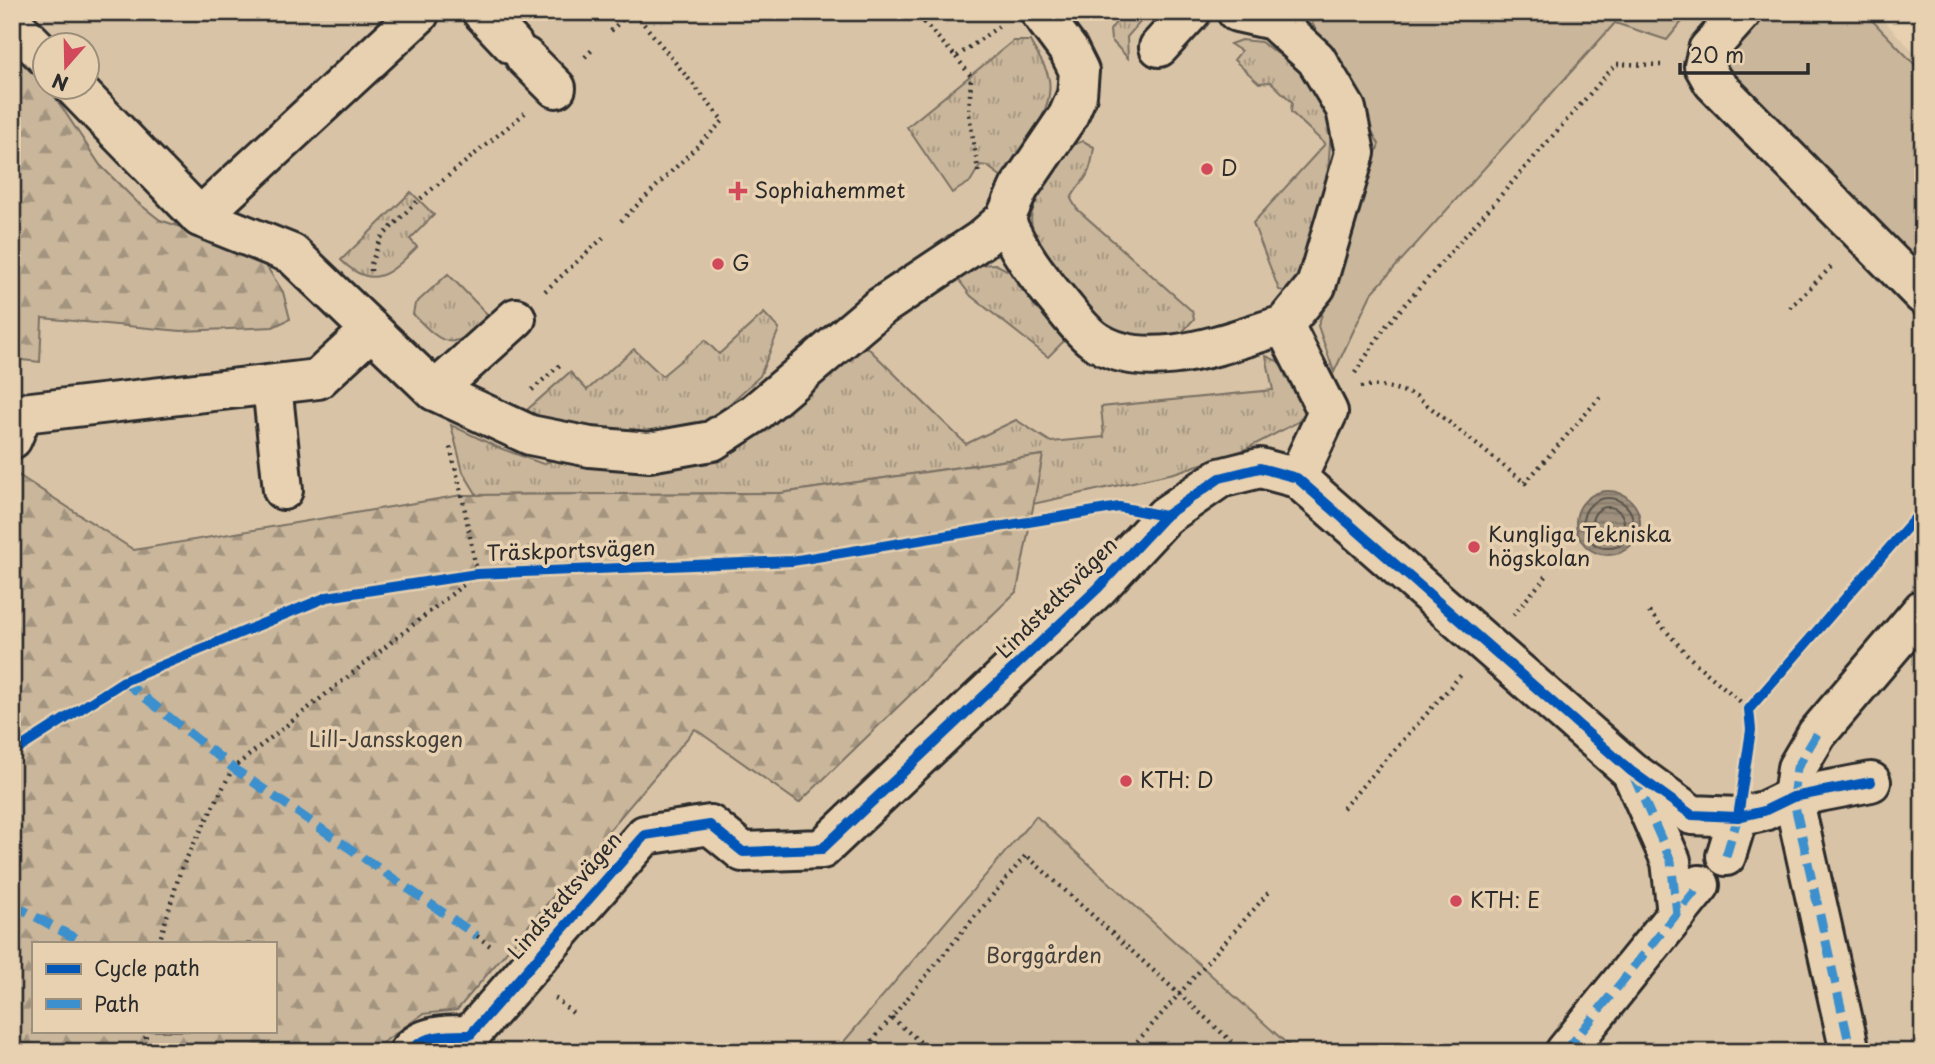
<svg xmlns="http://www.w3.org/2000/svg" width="1935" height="1064" font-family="'Playpen Sans',sans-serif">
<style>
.built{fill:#d8c3a6;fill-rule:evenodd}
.grass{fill:url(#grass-tufts);stroke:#7a7063;stroke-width:2}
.forest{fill:url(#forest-firs);stroke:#7a7063;stroke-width:2;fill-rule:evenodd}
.park{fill:#c9b69b;stroke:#7a7063;stroke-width:2}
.water{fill:url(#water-rules);stroke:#71685d;stroke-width:2}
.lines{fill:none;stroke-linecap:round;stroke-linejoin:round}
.shore{stroke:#5a544c;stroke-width:2}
.minor-casing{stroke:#2b2b2b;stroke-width:44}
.path{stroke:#2b2b2b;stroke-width:4.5;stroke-dasharray:2 5;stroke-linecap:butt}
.minor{stroke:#e8d1b1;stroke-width:38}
.quiet{stroke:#3b90cd;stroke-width:9;stroke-dasharray:18 9;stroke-linecap:butt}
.cycleway-casing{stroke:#e8d1b1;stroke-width:15}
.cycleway{stroke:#0057b8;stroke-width:10}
.poi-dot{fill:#d1495b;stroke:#e8d1b1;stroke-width:2.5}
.labels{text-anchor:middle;stroke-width:7;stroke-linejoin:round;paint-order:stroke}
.poi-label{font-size:21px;fill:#2b2b2b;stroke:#e8d1b1;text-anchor:start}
.street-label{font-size:21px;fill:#2b2b2b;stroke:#e8d1b1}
.park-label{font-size:21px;fill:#43403c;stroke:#e8d1b1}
</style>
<defs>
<pattern id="grass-tufts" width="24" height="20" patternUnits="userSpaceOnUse" patternTransform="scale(1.75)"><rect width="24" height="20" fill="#c9b69b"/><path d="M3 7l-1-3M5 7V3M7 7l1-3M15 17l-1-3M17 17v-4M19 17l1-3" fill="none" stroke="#a3947f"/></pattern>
<pattern id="forest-firs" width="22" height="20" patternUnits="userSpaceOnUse" patternTransform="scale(1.75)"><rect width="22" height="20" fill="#c9b69b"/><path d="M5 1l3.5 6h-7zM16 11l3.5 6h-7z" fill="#a3947f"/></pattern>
<pattern id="water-rules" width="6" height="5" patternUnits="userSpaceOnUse" patternTransform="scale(1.75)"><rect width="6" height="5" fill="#a0917e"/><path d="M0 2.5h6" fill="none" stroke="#837767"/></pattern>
</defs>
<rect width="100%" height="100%" fill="#e8d1b1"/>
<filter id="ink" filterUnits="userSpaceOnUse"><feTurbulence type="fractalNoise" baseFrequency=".0143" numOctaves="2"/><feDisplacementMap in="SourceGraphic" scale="14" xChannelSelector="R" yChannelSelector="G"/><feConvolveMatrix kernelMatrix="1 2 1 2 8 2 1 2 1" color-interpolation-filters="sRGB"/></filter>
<g filter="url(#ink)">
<path class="built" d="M12,12H1875L1923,61V1052H377L381,1044L423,1014L457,1010L695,729L799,803L1042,455L781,493L462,495L12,570ZM46,46H88V88H46Z"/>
<g class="grass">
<polygon points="1124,12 1149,12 1127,37 1128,58 1111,40 1110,30"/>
<polygon points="1241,40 1261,42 1297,67 1319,90 1332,113 1327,189 1306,270 1288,292 1279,290 1253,223 1325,144 1291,112 1292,102 1271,82 1259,83 1234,60 1241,51 1230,44"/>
<path d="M1013,41H1030C1035,51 1042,60 1046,70C1062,105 1021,150 1002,177L987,166L980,165L970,182L952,193L907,127Z"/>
<path d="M1083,141L1094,147C1093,156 1091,167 1087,175C1082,184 1075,189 1071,199L1077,209L1192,311L1194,319L1178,337L1165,342L1109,333C1089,310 1023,243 1032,213C1038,188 1060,164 1075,144Z"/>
<path d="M411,192L434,215L410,239L417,247C391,273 373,292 341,260Z"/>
<polygon points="995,264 1009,271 1045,317 1066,339 1048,357 971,296 955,275 975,265"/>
<path d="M448,274L490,317C453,350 447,350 413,314L415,304Z"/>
<polygon points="764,313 779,329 760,376 712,420 691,433 641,440 519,417 570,372 587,390 634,349 662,376 705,340 719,354"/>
<polygon points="863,343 966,444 1016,420 1051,442 1104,437 1101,407 1273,390 1266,356 1289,366 1307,409 1298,422 1244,450 1174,473 1033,504 1042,455 781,493 477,495 463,472 451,425 497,447 543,464 560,457 652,465"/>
</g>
<g class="forest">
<polygon points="12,48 45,84 46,88 49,88 100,165 137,202 160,220 223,241 265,264 283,292 290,319 273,327 181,331 42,318 40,362 12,359"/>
<path d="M1043,455L1017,591L799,803L695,729L457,1010L423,1014L381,1044L377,1052H12V478L15,473L134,550L462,495L781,493ZM33,943H275V1031H33Z"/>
</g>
<g class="park">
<polygon points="1306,12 1690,12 1667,40 1615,23 1371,294 1334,372 1318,326 1379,144"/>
<polygon points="1760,12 1864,12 1923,73 1923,280 1725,75 1727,50"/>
<polygon points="1036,816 1296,1052 835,1052"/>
</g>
<circle class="water" cx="1608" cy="523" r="32"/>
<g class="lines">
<g class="shore">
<circle cx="1608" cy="523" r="25"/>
<circle cx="1608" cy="523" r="16"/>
</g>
<g class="minor-casing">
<g id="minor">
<polyline points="482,12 513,45"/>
<polyline points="1237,12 1273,20 1316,59 1346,109 1355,153 1316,286 1284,325"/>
<polyline points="1742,12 1708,50 1704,66 1713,82 1923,295"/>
<polyline points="12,23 46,57"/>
<polyline points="1159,47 1191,12"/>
<polyline points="525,57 556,88"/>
<polyline points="75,88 200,217 292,254 435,391 530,435 590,447 649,452 712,441 755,413 879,308 981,240 1005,219 1019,188 1068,116 1077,95 1079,71 1069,51 1040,12"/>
<polyline points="200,217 419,14"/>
<path d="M1005,219C1018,251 1038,277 1061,304C1070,315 1081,330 1093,339C1146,377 1229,341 1284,325L1328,412L1297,478"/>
<polyline points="272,385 283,490"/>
<polyline points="435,391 516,318"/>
<polyline points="12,439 23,413 318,379 371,330"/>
<polyline points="1632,773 1671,861 1677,914"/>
<polyline points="1726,856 1738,817"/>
<path d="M409,1052C423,1034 449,1035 470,1035L645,835L710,825L743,852L822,849L1098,588L1165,516L1220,478L1260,468L1297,478L1631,771L1692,815L1738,817L1764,811L1793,797L1871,782"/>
<polyline points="1565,1052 1700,885"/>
<polyline points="1850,1052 1793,797 1797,768 1817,734 1923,609"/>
</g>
</g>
<g class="path">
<polyline points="914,12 956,57 1002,24"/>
<polyline points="1099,21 1109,12"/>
<polyline points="611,31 629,12"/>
<polyline points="585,57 594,48"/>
<polyline points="956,57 971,76 969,114 979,176"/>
<polyline points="621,221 723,121 634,12"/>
<polyline points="371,271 371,264 381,238 414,204 525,113"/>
<polyline points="545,291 604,237"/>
<polyline points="1790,308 1834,264"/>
<polyline points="1355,373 1386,326 1616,64 1664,65"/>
<path d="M1361,387C1380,383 1398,389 1416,396L1525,483L1603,394"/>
<polyline points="532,390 562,363"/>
<polyline points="1649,612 1694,662 1749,709"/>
<polyline points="1513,615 1549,573"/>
<polyline points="1343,808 1461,675"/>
<polyline points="477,936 493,948"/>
<polyline points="159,943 181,869 233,768 477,574 462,495 449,443"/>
<polyline points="555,998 573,1013"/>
<polyline points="892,1018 932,1052"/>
<polyline points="145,1052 146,1031"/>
<polyline points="863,1052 1026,855 1243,1052"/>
<polyline points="1128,1052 1269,892"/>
</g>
<use href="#minor" class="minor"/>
<g class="quiet">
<polyline points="124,681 233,768 477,936"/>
<polyline points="1817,734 1797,768 1793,797 1850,1047"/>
<polyline points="1633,775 1671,861 1677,914"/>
<polyline points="1726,856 1738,817"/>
<polyline points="12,904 84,943"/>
<polyline points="1565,1052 1700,885"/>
</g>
<g class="cycleway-casing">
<g id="cycleway">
<polyline points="12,753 124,681 327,597 477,574 792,561 1119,507 1165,516"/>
<polyline points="1738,817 1751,730 1749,709 1923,509"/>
<path d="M409,1052C423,1034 449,1035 470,1035L645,835L710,825L743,852L822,849L1098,588L1165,516L1220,478L1260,468L1297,478L1631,771L1692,815L1738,817L1764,811L1793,797L1871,782"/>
</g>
</g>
<use href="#cycleway" class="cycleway"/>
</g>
</g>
<g class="poi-dot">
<circle cx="1207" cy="169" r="7"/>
<path d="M734.5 180.5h7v7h7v7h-7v7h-7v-7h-7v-7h7z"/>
<circle cx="718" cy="264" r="7"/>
<circle cx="1474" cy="547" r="7"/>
<circle cx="1126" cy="781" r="7"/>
<circle cx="1456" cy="901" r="7"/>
</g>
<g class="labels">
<g class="poi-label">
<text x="1221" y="176">D</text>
<text x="754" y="198">Sophiahemmet</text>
<text x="732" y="271">G</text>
<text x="1488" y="542">Kungliga Tekniska<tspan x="1488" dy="24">högskolan</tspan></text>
<text x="1140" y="788">KTH: D</text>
<text x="1470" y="908">KTH: E</text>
</g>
<g class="street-label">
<text transform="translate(571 551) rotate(-2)" y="7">Träskportsvägen</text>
<text transform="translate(1057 598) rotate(-45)" y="7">Lindstedtsvägen</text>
<text transform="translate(565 896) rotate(-49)" y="7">Lindstedtsvägen</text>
</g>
<g class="park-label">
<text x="386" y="747">Lill-Jansskogen</text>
<text x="1044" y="963">Borggården</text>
</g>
</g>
<rect width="1935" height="1064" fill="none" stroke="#e8d1b1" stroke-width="42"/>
<rect x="21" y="21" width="1893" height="1022" fill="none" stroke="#2b2b2b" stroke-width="2.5" filter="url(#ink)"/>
<rect x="32" y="942" width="245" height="91" fill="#e8d1b1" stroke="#9c8f7b" stroke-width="2"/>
<rect x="46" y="964" width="35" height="10" fill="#0057b8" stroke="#9c8f7b" stroke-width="2"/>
<text x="94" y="976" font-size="21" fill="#2b2b2b">Cycle path</text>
<rect x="46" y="999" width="35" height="10" fill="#3b90cd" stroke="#9c8f7b" stroke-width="2"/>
<text x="94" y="1012" font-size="21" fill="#2b2b2b">Path</text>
<g transform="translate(66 66) rotate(200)"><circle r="33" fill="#e8d1b1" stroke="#9c8f7b" stroke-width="2"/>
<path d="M0-5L12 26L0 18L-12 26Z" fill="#d1495b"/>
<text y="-10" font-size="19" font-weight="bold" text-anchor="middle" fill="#2b2b2b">N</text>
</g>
<path d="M1680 63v10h128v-10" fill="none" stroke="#2b2b2b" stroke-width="3.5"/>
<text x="1690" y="63" font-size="21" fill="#2b2b2b" stroke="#e8d1b1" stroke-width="5" paint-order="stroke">20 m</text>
</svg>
